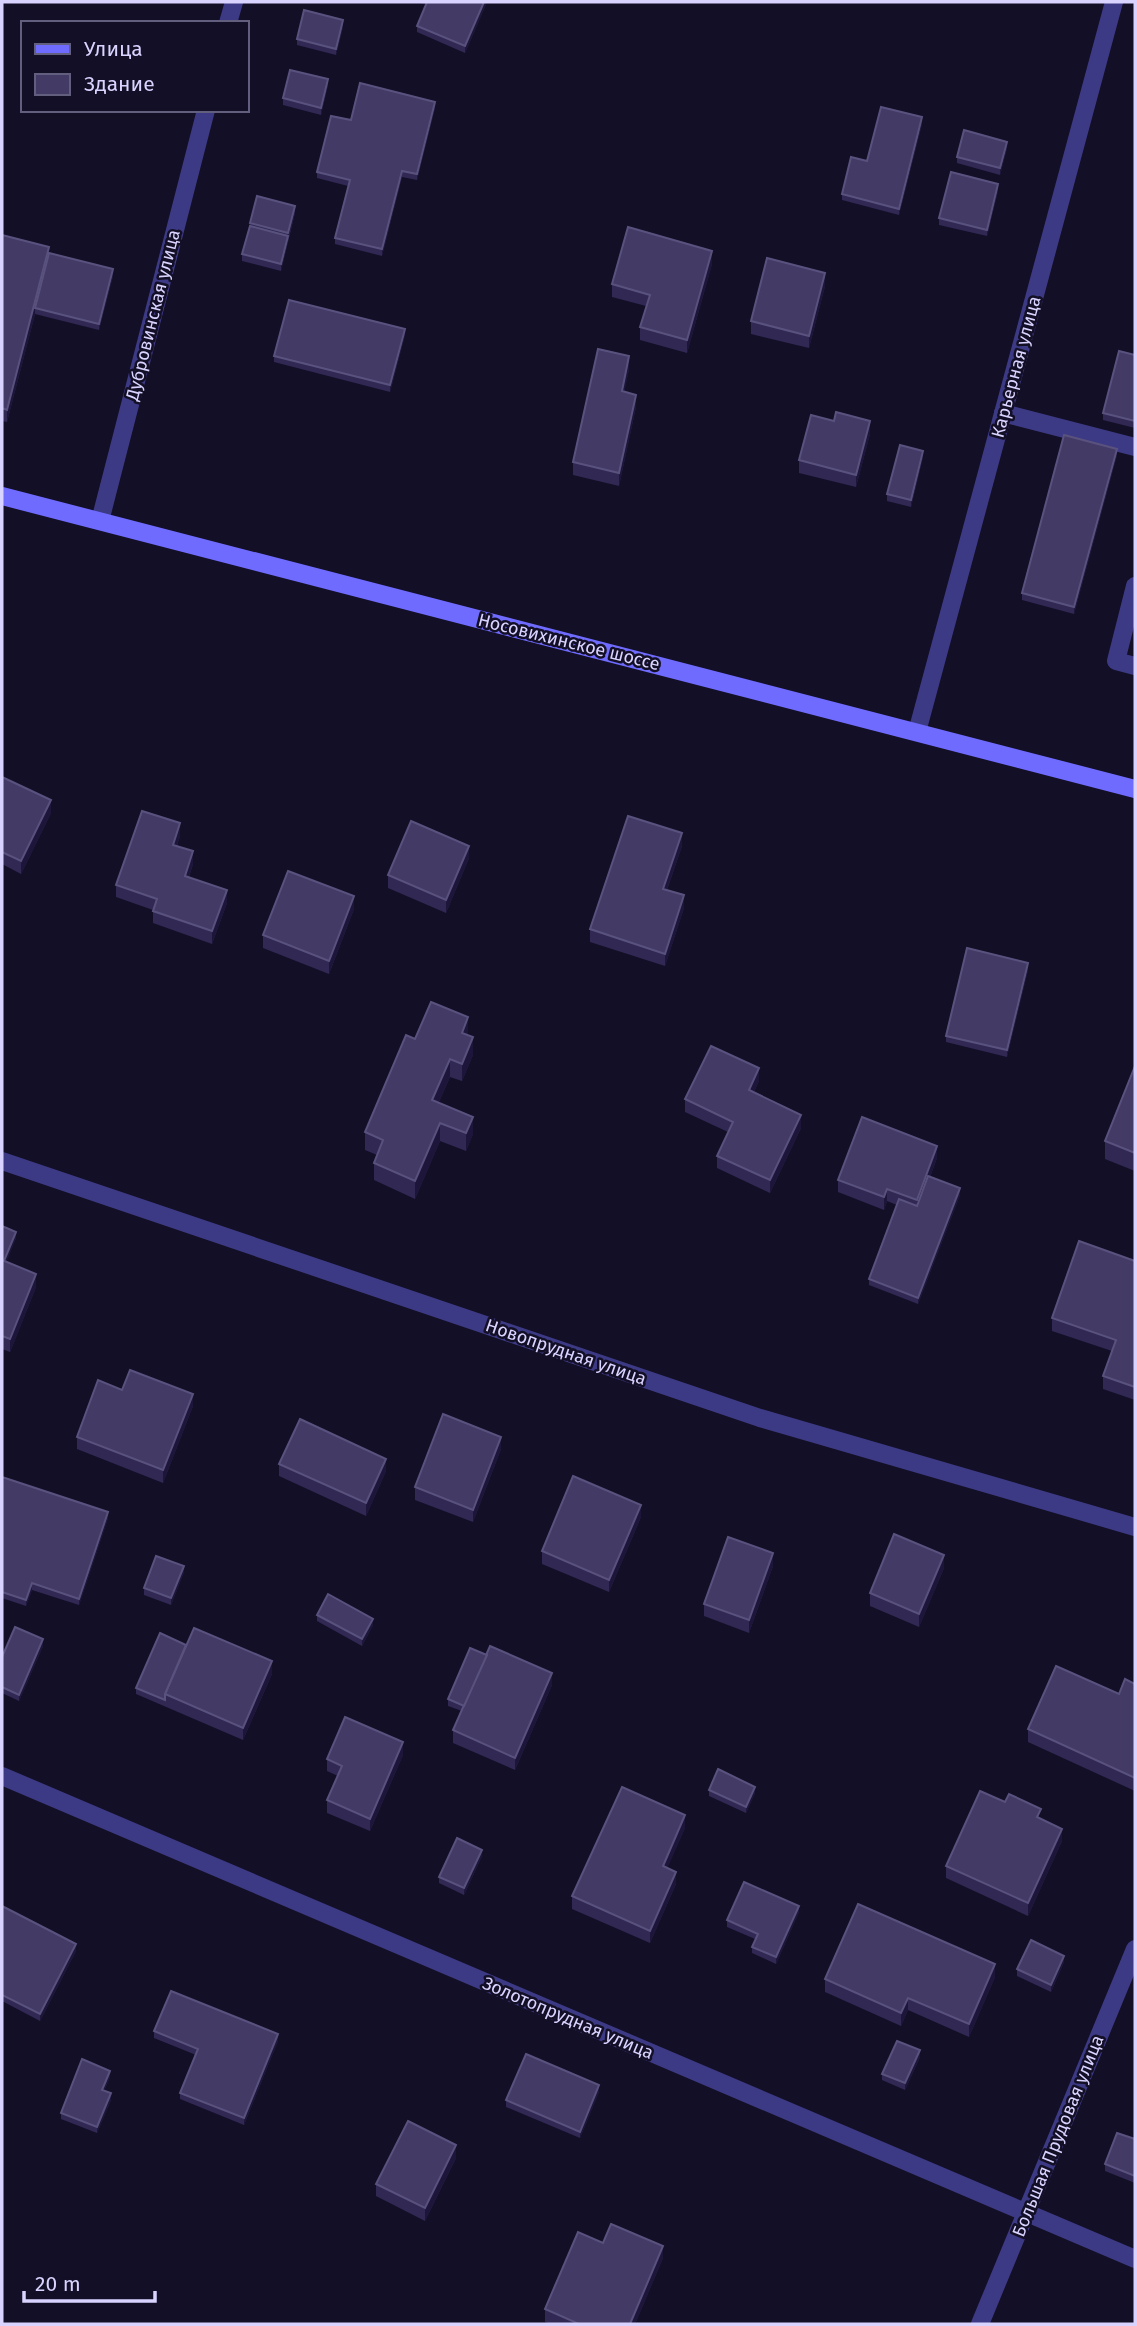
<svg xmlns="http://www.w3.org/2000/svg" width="1137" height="2326" font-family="'Fira Sans',sans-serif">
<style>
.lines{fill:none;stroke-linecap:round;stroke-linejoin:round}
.service{stroke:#3d3a85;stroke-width:18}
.minor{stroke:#3d3a85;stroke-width:18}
.secondary{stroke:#6f6bff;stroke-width:18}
.wall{fill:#312854}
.shaded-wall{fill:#1d163a}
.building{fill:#433a66;stroke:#5a527e;stroke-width:2}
.labels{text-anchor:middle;stroke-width:5;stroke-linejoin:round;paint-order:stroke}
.street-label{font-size:18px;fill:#d9d4ff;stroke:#130f26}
</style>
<rect width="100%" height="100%" fill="#130f26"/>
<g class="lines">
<g class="service">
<polyline points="1003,413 1135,447"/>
<polyline points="1135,586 1116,661 1135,666"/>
</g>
<g class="minor">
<polyline points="228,23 234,2"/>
<polyline points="100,521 206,110"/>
<polyline points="917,732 1114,2"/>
<polyline points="2,1161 760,1418 1135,1527"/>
<polyline points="2,1776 1135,2259"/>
<polyline points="980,2324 1135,1949"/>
</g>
<polyline class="secondary" points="2,496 1135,789"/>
</g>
<g class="wall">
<polygon points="413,2 487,2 465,53 417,32 417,26 426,4"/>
<polygon points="343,27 336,55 297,45 297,39"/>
<polygon points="328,85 321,115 283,105 283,98"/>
<polygon points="435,108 417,180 402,177 382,256 335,244 335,238 348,186 317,178 317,172 351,120"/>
<polygon points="922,124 899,215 842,200 842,194"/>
<polygon points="1007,148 1000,175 957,163 957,157"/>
<polygon points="998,191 987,236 939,225 939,218"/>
<polygon points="295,213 281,271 242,261 242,254 250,223"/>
<polygon points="2,235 113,276 99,330 35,314 7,422 2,421"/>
<polygon points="712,264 687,353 640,340 640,327 646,306 612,297 612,284"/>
<polygon points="825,286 809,348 751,334 751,321"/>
<polygon points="405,335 390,392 274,362 274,356"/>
<polygon points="1135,355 1135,428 1103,420 1103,413"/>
<polygon points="629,369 624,392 636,407 619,486 573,475 573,462"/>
<polygon points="870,434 856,487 799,473 799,460"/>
<polygon points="1117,455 1074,614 1022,600 1022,593"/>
<polygon points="923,457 911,507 887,501 887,494"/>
<polygon points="2,777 51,813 21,874 2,864"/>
<polygon points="180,836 177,846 193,864 189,877 227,903 212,944 153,923 153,910 116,897 116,885"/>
<polygon points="682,846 667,890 684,908 665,966 590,942 590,929"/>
<polygon points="469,858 446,913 388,888 388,875"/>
<polygon points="354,909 329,974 263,948 263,935"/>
<polygon points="1028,970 1007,1057 946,1042 946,1036"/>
<polygon points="468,1035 473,1055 462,1081 450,1077 439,1102 473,1134 466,1151 440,1141 415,1199 374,1180 374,1163 377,1155 365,1150 365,1132 415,1039"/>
<polygon points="1135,1066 1135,1171 1105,1159 1105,1141"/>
<polygon points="759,1081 754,1092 801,1128 770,1193 717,1168 717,1156 728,1132 685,1112 685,1099"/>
<polygon points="937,1158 930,1177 960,1195 918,1304 869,1285 869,1279 897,1205 887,1201 884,1210 838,1192 838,1180"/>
<polygon points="2,1226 16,1238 6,1262 36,1287 10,1352 2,1349"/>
<polygon points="1135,1261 1135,1400 1103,1389 1103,1376 1112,1351 1052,1331 1052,1318"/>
<polygon points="122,1390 193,1406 163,1483 77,1449 77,1437"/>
<polygon points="501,1449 473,1522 415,1500 415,1487"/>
<polygon points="279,1464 386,1471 366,1516 279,1476"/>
<polygon points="2,1479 108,1518 79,1605 32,1590 26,1606 2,1598"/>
<polygon points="641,1517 609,1592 542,1564 542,1551"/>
<polygon points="773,1566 749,1633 704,1616 704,1604"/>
<polygon points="944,1568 919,1627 870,1606 870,1593"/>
<polygon points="184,1572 171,1605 144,1595 144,1588"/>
<polygon points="317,1615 373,1625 362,1646 317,1621"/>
<polygon points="186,1645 272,1674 243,1740 136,1694 136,1688"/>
<polygon points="43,1646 19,1701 2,1693 2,1657"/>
<polygon points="1135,1684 1135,1791 1028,1742 1028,1729 1119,1694"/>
<polygon points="552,1685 515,1770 453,1743 453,1730 462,1711 448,1706 448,1699"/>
<polygon points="403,1755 370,1831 327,1813 327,1800 338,1776 327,1771 327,1759"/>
<polygon points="709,1790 755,1793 746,1813 709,1796"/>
<polygon points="1041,1819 1062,1841 1028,1916 946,1878 946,1866"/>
<polygon points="685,1828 667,1868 676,1884 650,1943 572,1909 572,1896"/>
<polygon points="482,1856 464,1895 439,1883 439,1877"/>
<polygon points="2,1906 76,1951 40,2021 2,2001"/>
<polygon points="799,1912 776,1964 752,1953 752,1947 755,1939 727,1927 727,1920"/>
<polygon points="1064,1962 1051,1992 1017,1976 1017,1969"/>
<polygon points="995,1977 969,2037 908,2010 901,2026 825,1992 825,1979"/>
<polygon points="154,2031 278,2041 244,2125 180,2099 180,2093 196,2055 154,2038"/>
<polygon points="920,2057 905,2090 882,2080 882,2074"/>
<polygon points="110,2077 104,2091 111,2100 97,2133 61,2119 61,2113"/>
<polygon points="599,2092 580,2138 506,2107 506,2100"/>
<polygon points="1135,2139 1135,2183 1105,2171 1105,2164"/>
<polygon points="456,2158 425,2221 376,2196 376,2184"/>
<polygon points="603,2243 663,2258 635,2324 550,2324 545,2322 545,2309"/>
</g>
<g class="shaded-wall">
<polygon points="484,2 487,2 465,53 465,46"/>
<polygon points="343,20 343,27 336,55 336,49"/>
<polygon points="328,79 328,85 321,115 321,108"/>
<polygon points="435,102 435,108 417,180 417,174"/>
<polygon points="922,117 922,124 899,215 899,209"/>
<polygon points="1007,142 1007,148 1000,175 1000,168"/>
<polygon points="402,171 402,177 382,256 382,249"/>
<polygon points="998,184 998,191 987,236 987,230"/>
<polygon points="295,206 295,213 288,239 288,233"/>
<polygon points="288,236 288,242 281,271 281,264"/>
<polygon points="49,247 49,259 35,308 35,314 7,422 7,410"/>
<polygon points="712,251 712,264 687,353 687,340"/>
<polygon points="113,269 113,276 99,330 99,324"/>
<polygon points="825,273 825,286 809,348 809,336"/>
<polygon points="405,329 405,335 390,392 390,385"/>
<polygon points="629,356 629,369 622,404 622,391"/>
<polygon points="636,395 636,407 619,486 619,473"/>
<polygon points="870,421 870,434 856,487 856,475"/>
<polygon points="1117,449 1117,455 1074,614 1074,607"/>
<polygon points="923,451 923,457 911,507 911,500"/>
<polygon points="51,800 51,813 21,874 21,861"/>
<polygon points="180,823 180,836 173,857 173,845"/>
<polygon points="682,833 682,846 663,901 663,889"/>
<polygon points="469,846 469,858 446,913 446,900"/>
<polygon points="193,851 193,864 185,888 185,876"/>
<polygon points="227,890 227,903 212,944 212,931"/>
<polygon points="684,895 684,908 665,966 665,954"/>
<polygon points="354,896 354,909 329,974 329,961"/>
<polygon points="1028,963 1028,970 1007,1057 1007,1050"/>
<polygon points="468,1017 468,1035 462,1033"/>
<polygon points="473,1037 473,1055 462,1081 462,1064"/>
<polygon points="450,1059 450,1077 432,1118 432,1100"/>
<polygon points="759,1068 759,1081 749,1103 749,1090"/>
<polygon points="801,1115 801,1128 770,1193 770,1180"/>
<polygon points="473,1117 473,1134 466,1151 466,1133"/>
<polygon points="440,1123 440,1141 415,1199 415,1181"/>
<polygon points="937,1146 937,1158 917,1212 917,1200"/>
<polygon points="960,1188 960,1195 918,1304 918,1298"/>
<polygon points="887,1189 887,1201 884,1210 884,1197"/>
<polygon points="16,1232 16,1238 2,1273 2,1266"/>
<polygon points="36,1274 36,1287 10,1352 10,1339"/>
<polygon points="193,1394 193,1406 163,1483 163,1470"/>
<polygon points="501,1437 501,1449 473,1522 473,1510"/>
<polygon points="386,1459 386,1471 366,1516 366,1503"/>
<polygon points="641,1505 641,1517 609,1592 609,1580"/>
<polygon points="108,1512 108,1518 79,1605 79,1599"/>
<polygon points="773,1553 773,1566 749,1633 749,1620"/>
<polygon points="944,1555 944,1568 919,1627 919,1614"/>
<polygon points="184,1566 184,1572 171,1605 171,1598"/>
<polygon points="32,1583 32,1590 26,1606 26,1600"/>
<polygon points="373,1619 373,1625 362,1646 362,1639"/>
<polygon points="43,1639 43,1646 19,1701 19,1695"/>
<polygon points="272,1661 272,1674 243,1740 243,1728"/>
<polygon points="552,1673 552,1685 515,1770 515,1758"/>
<polygon points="403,1742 403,1755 370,1831 370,1819"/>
<polygon points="755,1787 755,1793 746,1813 746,1807"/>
<polygon points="685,1815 685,1828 663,1878 663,1866"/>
<polygon points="1062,1829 1062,1841 1028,1916 1028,1903"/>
<polygon points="482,1850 482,1856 464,1895 464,1888"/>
<polygon points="676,1872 676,1884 650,1943 650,1931"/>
<polygon points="799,1906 799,1912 776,1964 776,1957"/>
<polygon points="76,1944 76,1951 40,2021 40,2014"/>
<polygon points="1064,1956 1064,1962 1051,1992 1051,1985"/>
<polygon points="995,1964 995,1977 969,2037 969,2024"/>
<polygon points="908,1998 908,2010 901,2026 901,2013"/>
<polygon points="278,2034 278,2041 244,2125 244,2118"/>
<polygon points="920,2050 920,2057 905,2090 905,2083"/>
<polygon points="110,2071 110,2077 102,2096 102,2090"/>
<polygon points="599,2085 599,2092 580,2138 580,2132"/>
<polygon points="111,2093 111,2100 97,2133 97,2127"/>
<polygon points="456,2145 456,2158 425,2221 425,2208"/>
<polygon points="663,2246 663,2258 635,2324 630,2324"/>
</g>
<g class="building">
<polygon points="427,2 484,2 465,46 417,26"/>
<polygon points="304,10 343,20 336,49 297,39"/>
<polygon points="290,70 328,79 321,108 283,98"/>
<polygon points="360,83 435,102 417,174 402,171 382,249 335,238 350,180 317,172 331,116 351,120"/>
<polygon points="881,107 922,117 899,209 842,194 851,157 867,161"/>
<polygon points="964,130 1007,142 1000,168 957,157"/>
<polygon points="951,172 998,184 987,230 939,218"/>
<polygon points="257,196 295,206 288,233 250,223"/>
<polygon points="250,226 288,236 281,264 242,254"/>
<polygon points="628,227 712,251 687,340 640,327 650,295 612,284"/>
<polygon points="2,235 49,247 7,410 2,408"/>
<polygon points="49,253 113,269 99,324 35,308"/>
<polygon points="767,258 825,273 809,336 751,321"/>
<polygon points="289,300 405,329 390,385 274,356"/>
<polygon points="598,349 629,356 622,391 636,395 619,473 573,462"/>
<polygon points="1119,351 1135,355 1135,421 1103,413"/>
<polygon points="836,412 870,421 856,475 799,460 811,415 834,421"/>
<polygon points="1064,435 1117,449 1074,607 1022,593"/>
<polygon points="900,445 923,451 911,500 887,494"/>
<polygon points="2,777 51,800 21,861 2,852"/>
<polygon points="142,811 180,823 173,845 193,851 185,876 227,890 212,931 153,911 157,899 116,885"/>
<polygon points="628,816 682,833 663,889 684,895 665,954 590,929"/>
<polygon points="411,821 469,846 446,900 388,875"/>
<polygon points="288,871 354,896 329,961 263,935"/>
<polygon points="967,948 1028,963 1007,1050 946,1036"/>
<polygon points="431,1002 468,1017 462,1033 473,1037 462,1064 450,1059 432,1100 473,1117 466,1133 440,1123 415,1181 374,1163 383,1140 365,1132 406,1035 415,1039"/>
<polygon points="711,1046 759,1068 749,1090 801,1115 770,1180 717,1156 733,1122 685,1099"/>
<polygon points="1135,1066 1135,1153 1105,1141"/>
<polygon points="862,1117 937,1146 917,1200 887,1189 884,1197 838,1180"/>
<polygon points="928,1176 960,1188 918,1298 869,1279 899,1199 917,1206"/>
<polygon points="2,1226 16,1232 4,1261 2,1260"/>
<polygon points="1079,1241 1135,1261 1135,1387 1103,1376 1116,1340 1052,1318"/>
<polygon points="2,1260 36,1274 10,1339 2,1336"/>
<polygon points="130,1370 193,1394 163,1470 77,1437 98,1380 122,1390"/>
<polygon points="443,1414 501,1437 473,1510 415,1487"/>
<polygon points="300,1419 386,1459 366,1503 279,1464"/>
<polygon points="573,1476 641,1505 609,1580 542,1551"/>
<polygon points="2,1477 108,1512 79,1599 32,1583 26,1600 2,1592"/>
<polygon points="894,1534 944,1555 919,1614 870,1593"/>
<polygon points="728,1537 773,1553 749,1620 704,1604"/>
<polygon points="156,1556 184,1566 171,1598 144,1588"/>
<polygon points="328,1594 373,1619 362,1639 317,1615"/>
<polygon points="15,1627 43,1639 19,1695 2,1687 2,1657"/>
<polygon points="194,1628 272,1661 243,1728 165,1694"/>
<polygon points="160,1633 186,1645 165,1694 165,1700 136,1688"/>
<polygon points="490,1646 552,1673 515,1758 453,1730"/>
<polygon points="470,1648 487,1655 464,1706 448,1699"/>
<polygon points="1056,1666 1119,1694 1125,1679 1135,1684 1135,1778 1028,1729"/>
<polygon points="345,1717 403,1742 370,1819 327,1800 342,1766 327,1759"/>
<polygon points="718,1769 755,1787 746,1807 709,1790"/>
<polygon points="622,1787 685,1815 663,1866 676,1872 650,1931 572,1896"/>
<polygon points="980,1791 1005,1802 1009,1794 1041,1809 1037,1817 1062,1829 1028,1903 946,1866"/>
<polygon points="457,1838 482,1850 464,1888 439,1877"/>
<polygon points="744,1882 799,1906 776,1957 752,1947 758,1934 727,1920"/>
<polygon points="858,1904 995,1964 969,2024 908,1998 901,2013 825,1979"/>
<polygon points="2,1906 76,1944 40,2014 2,1995"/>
<polygon points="1031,1940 1064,1956 1051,1985 1017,1969"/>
<polygon points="171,1991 278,2034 244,2118 180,2093 198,2049 154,2031"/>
<polygon points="897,2041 920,2050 905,2083 882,2074"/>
<polygon points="526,2054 599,2085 580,2132 506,2100"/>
<polygon points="82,2059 110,2071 102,2090 111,2093 97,2127 61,2113"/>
<polygon points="408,2121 456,2145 425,2208 376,2184"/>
<polygon points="1117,2133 1135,2139 1135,2176 1105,2164"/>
<polygon points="611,2224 663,2246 630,2324 579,2324 545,2309 578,2232 603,2243"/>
</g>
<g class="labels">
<g class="street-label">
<text transform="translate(153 315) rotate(-76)" y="6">Дубровинская улица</text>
<text transform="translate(1016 367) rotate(-75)" y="6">Карьерная улица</text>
<text transform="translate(569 642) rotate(14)" y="6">Носовихинское шоссе</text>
<text transform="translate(566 1352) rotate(19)" y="6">Новопрудная улица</text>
<text transform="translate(568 2018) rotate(23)" y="6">Золотопрудная улица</text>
<text transform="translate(1058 2136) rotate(-68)" y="6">Большая Прудовая улица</text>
</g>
</g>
<rect width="1137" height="2326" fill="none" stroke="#d9d4ff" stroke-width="7"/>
<rect x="21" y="21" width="228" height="91" fill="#130f26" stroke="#625e7d" stroke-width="2"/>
<rect x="35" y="44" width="35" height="10" fill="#6f6bff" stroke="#625e7d" stroke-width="2"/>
<text x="84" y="56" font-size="21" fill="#d9d4ff">Улица</text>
<rect x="35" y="74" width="35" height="21" fill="#433a66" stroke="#625e7d" stroke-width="2"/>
<text x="84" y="91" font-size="21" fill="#d9d4ff">Здание</text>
<path d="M24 2291v10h131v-10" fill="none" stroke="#d9d4ff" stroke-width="3.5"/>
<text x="35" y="2291" font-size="21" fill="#d9d4ff" stroke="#130f26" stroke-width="5" paint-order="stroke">20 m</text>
</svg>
